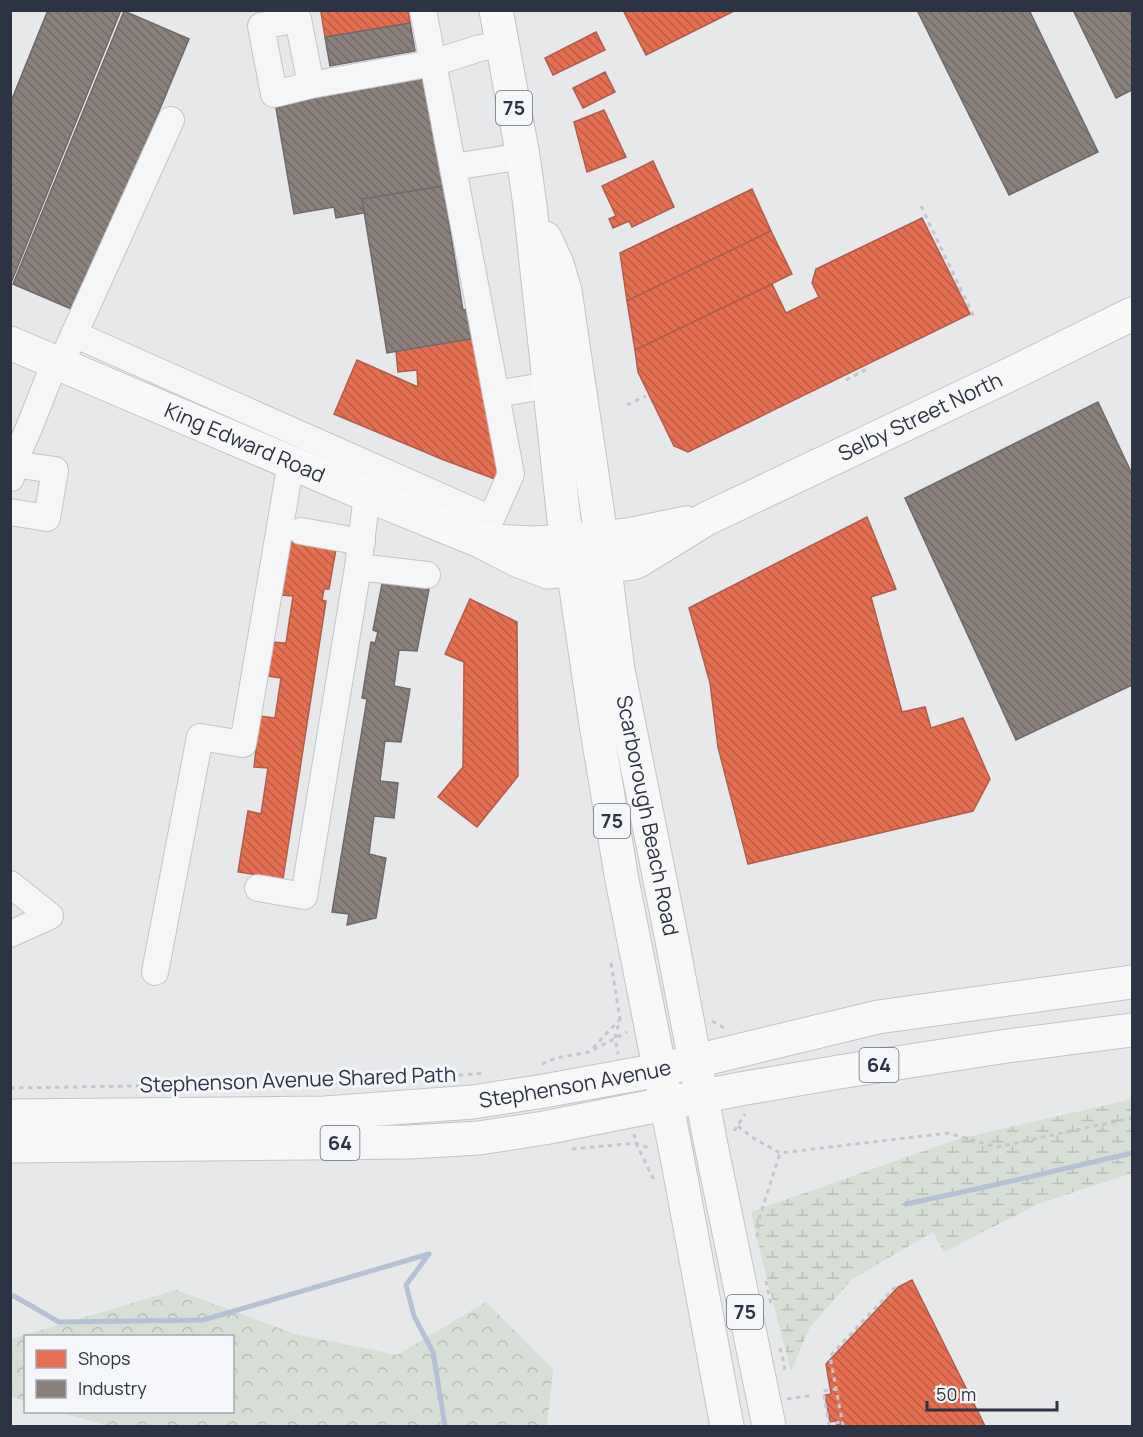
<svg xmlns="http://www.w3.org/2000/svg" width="1143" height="1437" font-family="Manrope,sans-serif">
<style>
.forest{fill:url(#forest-crowns)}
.wetland{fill:url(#wetland-marsh)}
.shops{fill:url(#shops-back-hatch);stroke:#af5d4d;stroke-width:1.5}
.industry{fill:url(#industry-back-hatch);stroke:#6e6a6b;stroke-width:1.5}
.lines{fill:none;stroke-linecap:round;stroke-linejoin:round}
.stream{stroke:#b6c2d4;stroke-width:5}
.minor-casing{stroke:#c3c5c8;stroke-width:28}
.major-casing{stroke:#c2c4c8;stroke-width:35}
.path{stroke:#c5c6ca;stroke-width:3;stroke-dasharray:4.5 4.5;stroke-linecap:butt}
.minor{stroke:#f5f6f7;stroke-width:26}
.major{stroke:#f8f8f8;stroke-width:33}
.labels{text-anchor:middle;stroke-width:6;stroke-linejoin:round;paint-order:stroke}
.shield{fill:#f4f6f9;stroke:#686e7a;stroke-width:1.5}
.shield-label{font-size:20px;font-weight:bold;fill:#2c3344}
.street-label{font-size:21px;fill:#2c3344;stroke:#f4f6f9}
</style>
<defs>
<pattern id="forest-crowns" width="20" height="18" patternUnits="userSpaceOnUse" patternTransform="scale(1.5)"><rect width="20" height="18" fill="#d6ded6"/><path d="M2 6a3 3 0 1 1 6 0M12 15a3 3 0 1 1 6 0" fill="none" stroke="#b8bfb9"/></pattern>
<pattern id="wetland-marsh" width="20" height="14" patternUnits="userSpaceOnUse" patternTransform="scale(1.5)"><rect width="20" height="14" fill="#d6ded6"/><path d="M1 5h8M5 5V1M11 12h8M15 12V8" fill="none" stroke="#b8bfb9"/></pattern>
<pattern id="shops-back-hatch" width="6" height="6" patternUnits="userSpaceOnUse" patternTransform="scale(1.5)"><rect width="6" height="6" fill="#e76f51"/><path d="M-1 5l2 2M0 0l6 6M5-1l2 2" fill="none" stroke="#bb5c45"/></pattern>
<pattern id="industry-back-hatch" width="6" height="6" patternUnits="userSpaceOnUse" patternTransform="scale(1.5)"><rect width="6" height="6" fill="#8a817c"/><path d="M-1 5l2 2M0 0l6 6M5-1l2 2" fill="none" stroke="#716a67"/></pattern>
</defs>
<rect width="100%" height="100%" fill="#e6e8ea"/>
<polygon class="forest" points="176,1290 295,1334 397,1355 486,1302 553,1369 547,1426 108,1426 60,1412 232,1412 232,1336 26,1336 25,1401 11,1396 11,1339"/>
<polygon class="wetland" points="1132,1099 1132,1173 1038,1204 944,1252 933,1232 852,1279 810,1327 791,1371 769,1287 751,1212 958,1139"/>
<g class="shops">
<polygon points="328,10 408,10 410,23 325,37 321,12"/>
<polygon points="623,10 736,10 646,55"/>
<polygon points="596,32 605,50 553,75 545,58"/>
<polygon points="605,72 615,92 583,108 573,88"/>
<polygon points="604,110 626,157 587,172 574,122"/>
<polygon points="653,161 674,207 632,227 629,221 613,228 609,219 616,216 602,186"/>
<polygon points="752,189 771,231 627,301 620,253"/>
<polygon points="922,218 970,314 688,452 674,446 638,372 635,350 772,284 786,313 819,297 812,283 816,269"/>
<polygon points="771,231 792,274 635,350 627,301"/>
<polygon points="482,337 502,466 495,479 444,460 334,414 357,360 418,387 417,370 398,372 396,351"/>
<polygon points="867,517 896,589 871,597 902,712 925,707 931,728 963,718 990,779 973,811 748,864 718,747 710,683 689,608"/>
<polygon points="308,541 336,549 329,589 324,589 322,600 326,601 283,879 238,872 248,811 261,814 268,768 254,767 260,716 275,718 281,678 268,676 271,642 286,643 293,596 281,595 288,542"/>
<polygon points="470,599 517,622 518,776 477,827 438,797 463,767 464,662 445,654"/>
<polygon points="912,1280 985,1426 837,1426 836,1421 830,1422 825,1395 831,1394 826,1364 898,1287"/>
</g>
<g class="industry">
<polygon points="48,10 121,10 11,283 10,104"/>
<polygon points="917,10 1029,10 1098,152 1009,195"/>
<polygon points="1073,10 1132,10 1132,90 1116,98"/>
<polygon points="124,11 189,39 76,311 13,284"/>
<polygon points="410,23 415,51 330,66 325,37"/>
<polygon points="423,77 443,186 362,199 364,213 336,218 334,207 294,214 275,102"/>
<polygon points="443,186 463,310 477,307 482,337 387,353 362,199"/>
<polygon points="1098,402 1132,474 1132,685 1016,740 905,498"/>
<polygon points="383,579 417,581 429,589 417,651 399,650 394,686 410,689 401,742 385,741 380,781 398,783 394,818 374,816 369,854 386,858 376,918 347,925 349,914 332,912 367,699 362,698 371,642 375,643 378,632 373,630"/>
</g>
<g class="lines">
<g class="stream">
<polyline points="906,1204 990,1186 1132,1153"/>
<polyline points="10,1296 14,1296 59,1322 203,1320 429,1254 406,1285 414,1316 433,1352 445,1426"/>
</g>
<g class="minor-casing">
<g id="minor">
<polyline points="311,85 298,19 261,26 274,94 311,85 433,63 480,48 502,44"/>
<polyline points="453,167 523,156"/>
<polyline points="74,334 491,519 511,474 423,10"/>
<polyline points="67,350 171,120"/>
<polyline points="496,394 550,385"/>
<polyline points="11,478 13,464 29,428 55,362"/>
<polyline points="10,512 47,518 55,470 13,464"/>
<polyline points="301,531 362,542"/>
<polyline points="358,567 427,575"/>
<polyline points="10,884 50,916 10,934"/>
<polyline points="258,888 304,896 358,567 367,495"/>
<polyline points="155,972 200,737 243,744 291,462"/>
</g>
</g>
<g class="major-casing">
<g id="major">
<polyline points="496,10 523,156 530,206 564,520 569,541 596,724 622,880 677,1157 727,1426"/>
<path id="s1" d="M545,238L557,264L565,291L598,515L618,670L670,930L710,1140L769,1426"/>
<path id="s2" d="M10,343L367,495L480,541L519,561L548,572L633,563L638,561L706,519L1013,373L1132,314"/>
<polyline points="490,541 534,543 569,541 628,535 686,523"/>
<path id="s3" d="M10,1116L325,1113L473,1102L544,1091L659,1070L878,1017L1132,982"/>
<polyline points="10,1146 409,1142 479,1138 544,1128 740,1089 839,1072 1007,1046 1132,1030"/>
</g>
</g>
<g class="path">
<polyline points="921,206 974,317 972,318"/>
<polyline points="846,380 867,369"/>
<polyline points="627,405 646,396"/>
<polyline points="611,963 620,1019 615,1038 618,1054"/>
<polyline points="712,1021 724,1028"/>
<polyline points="593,1048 619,1020"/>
<polyline points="542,1064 556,1058 589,1052 627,1032"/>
<polyline points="414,1079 485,1073"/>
<polyline points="10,1088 383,1082"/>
<polyline points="738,1126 753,1138 780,1153 948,1133 997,1147 1132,1118"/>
<polyline points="734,1131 745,1114"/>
<polyline points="634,1134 636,1143 655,1182"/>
<polyline points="572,1149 636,1143 651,1149"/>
<polyline points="757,1237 759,1219 780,1153"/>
<polyline points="766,1281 771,1304"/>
<polyline points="780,1348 784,1363 785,1374"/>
<polyline points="837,1389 823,1391 829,1424 842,1422"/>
<polyline points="787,1399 807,1396 812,1397"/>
<polyline points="843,1426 830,1356 896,1286"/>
</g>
<use href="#minor" class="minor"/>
<use href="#major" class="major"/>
</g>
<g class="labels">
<g class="shield">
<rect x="496" y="91" width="36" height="34" rx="4.5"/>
<rect x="594" y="804" width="36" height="34" rx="4.5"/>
<rect x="859.5" y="1048" width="39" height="34" rx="4.5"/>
<rect x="320.5" y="1126" width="39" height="34" rx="4.5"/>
<rect x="727" y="1295" width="36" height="34" rx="4.5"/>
</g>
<g class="shield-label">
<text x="514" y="115">75</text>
<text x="612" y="828">75</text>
<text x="879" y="1072">64</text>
<text x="340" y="1150">64</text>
<text x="745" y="1319">75</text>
</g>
<g class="street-label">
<text dy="7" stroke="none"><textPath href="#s2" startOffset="993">Selby Street North</textPath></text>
<text dy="7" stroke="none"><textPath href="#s2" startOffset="255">King Edward Road</textPath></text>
<text dy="7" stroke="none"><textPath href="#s1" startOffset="588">Scarborough Beach Road</textPath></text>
<text transform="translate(298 1080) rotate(-2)" y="7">Stephenson Avenue Shared Path</text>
<text dy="7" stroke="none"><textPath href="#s3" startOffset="567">Stephenson Avenue</textPath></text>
</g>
</g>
<rect width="1143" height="1437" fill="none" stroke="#2c3344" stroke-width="24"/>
<rect x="24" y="1335" width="210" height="78" fill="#f4f6f9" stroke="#a4a8b1" stroke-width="1.5"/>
<rect x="36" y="1350" width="30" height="18" fill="#e76f51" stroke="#a4a8b1" stroke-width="1.5"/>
<text x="78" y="1365" font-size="18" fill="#2c3344">Shops</text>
<rect x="36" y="1380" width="30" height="18" fill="#8a817c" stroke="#a4a8b1" stroke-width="1.5"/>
<text x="78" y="1395" font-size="18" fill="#2c3344">Industry</text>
<path d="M927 1401v9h130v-9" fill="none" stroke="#2c3344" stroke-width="3"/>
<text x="936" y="1401" font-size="18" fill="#2c3344" stroke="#f4f6f9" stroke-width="4.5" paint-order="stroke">50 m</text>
</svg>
